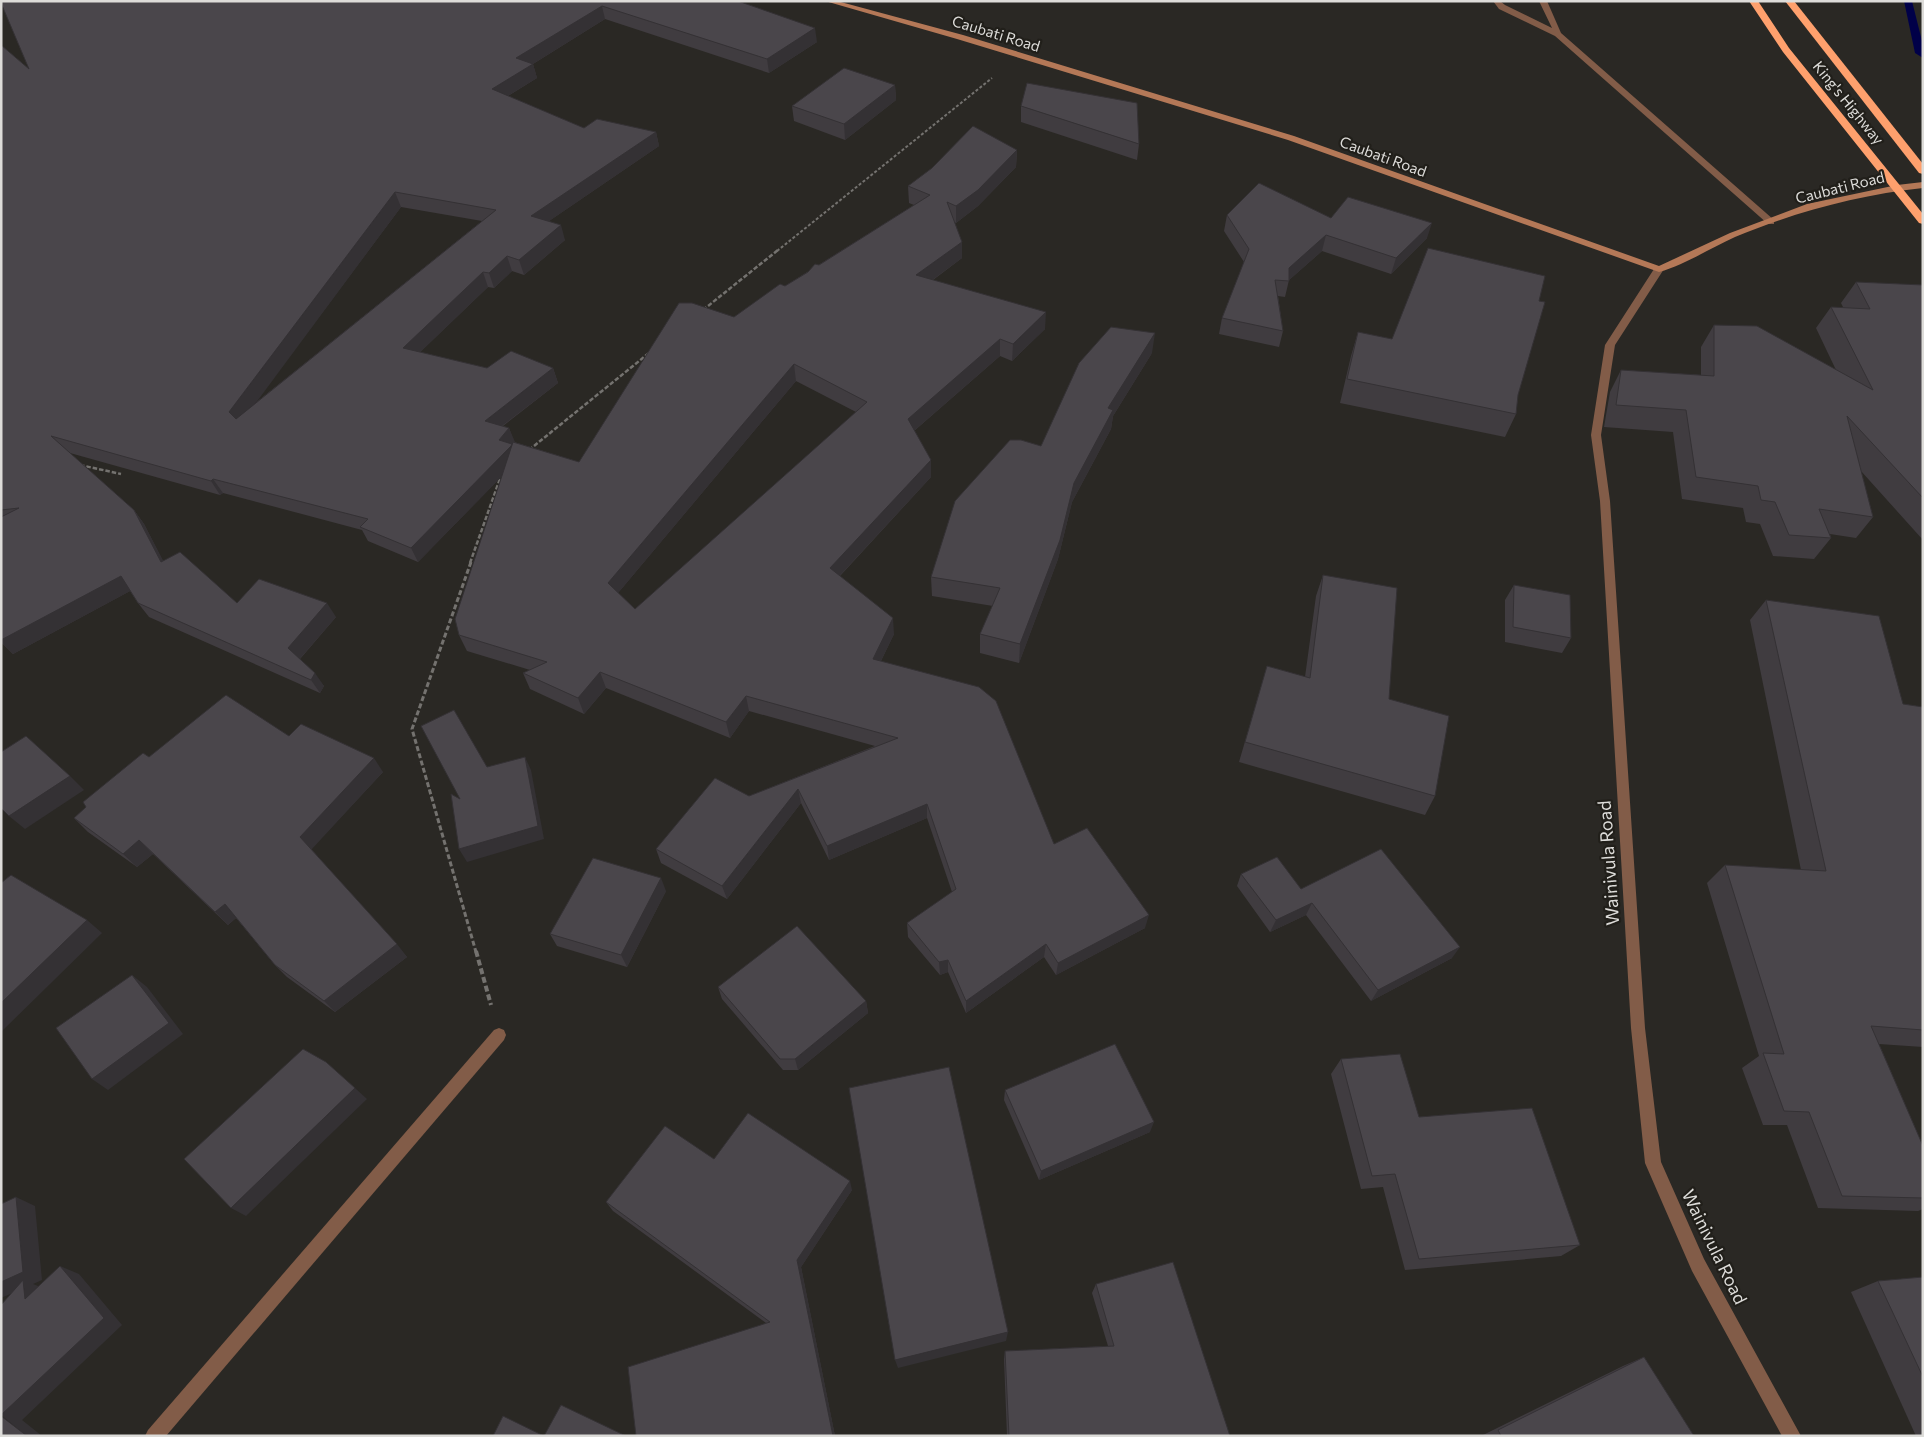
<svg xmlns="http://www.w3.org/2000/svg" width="1924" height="1437" font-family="Commissioner,sans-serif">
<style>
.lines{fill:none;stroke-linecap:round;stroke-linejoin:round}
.stream{fill:#000048;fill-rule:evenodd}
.path-far3{stroke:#74726f;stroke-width:2;stroke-dasharray:3 2;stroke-linecap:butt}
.path-far2{stroke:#74726f;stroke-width:2.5;stroke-dasharray:4.5 2;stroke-linecap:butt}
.path-far1{stroke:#74726f;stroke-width:3;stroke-dasharray:5 2.5;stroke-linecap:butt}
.path{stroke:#74726f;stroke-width:4;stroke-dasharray:6 3;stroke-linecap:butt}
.street{fill:#825c48;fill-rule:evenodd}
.secondary{fill:#b47857;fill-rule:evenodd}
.highway{fill:#fea06d;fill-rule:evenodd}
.wall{fill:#403c40;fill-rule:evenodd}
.shaded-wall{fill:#343134}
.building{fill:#4a464b;stroke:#343134;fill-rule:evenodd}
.labels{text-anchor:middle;stroke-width:4.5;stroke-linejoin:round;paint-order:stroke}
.far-street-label{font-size:15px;fill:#dddcd9;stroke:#211f1a}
.street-label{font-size:18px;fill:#dddcd9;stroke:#211f1a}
</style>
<rect width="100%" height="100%" fill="#2a2824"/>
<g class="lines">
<polygon class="stream" points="1904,1 1912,1 1923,45 1923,58 1915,53"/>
<polyline class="path-far3" points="777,251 992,78"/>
<g class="path-far2">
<polyline points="703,310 778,250"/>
<polyline points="529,450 649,353"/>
<polyline points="80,465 121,474"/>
<polyline points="470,563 502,473"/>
</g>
<polyline class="path-far1" points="471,562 412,729 476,952"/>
<polyline class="path" points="476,951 491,1005"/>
<g class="street">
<polygon points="1493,1 1500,1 1505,5 1552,28 1539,1 1547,1 1561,33 1774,220 1774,224 1768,224 1555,36 1499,9"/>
<polygon points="1659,266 1664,269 1615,345 1601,435 1610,501 1645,1028 1661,1162 1704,1259 1801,1436 1782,1436 1692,1271 1645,1163 1631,1028 1600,501 1591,435 1605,345 1654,269"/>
<polygon points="499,1028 504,1030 506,1035 504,1040 166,1436 145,1436 148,1430 494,1030"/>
</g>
<path class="secondary" d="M825,1H837L963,35L1294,136L1659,266L1730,233L1807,204L1897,185L1923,182V188C1858,195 1795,212 1735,237C1710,248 1685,265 1659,272L1288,140L957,39Z"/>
<g class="highway">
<polygon points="1749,1 1758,1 1789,48 1923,214 1923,224 1919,223 1783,52"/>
<polygon points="1785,1 1794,1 1923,164 1923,174 1919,173"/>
</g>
</g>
<g class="wall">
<path d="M738,1L817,42L769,73L605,19L533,64L537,78L508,96L584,128L656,132L659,146L549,221L565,240L524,275L512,271L494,288L488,287L420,352L487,368H553L558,383L503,426L509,428L514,442L579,462L734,317L785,286L914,205L909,203L908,186L1017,150L1016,167L978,206L956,223L954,222L962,258L933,280L1045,329L1012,361L1000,356L914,431L931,477L840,576L894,634L881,661L1054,844L1145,928L1056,975L1044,957L966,1013L948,972L940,975L908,937L907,923L952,892L927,818L829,860L801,803L727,899L661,863L656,849L749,796L875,746L749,711L730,738L606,688L584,714L530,689L523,673L530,670L467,651L459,635L501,477L418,562L368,541L362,530L223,493L220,495L70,453L134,510L144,524L163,561L237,603L336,617L300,659L324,686L320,693L149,617L138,603L130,591L13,654L1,642V45L29,69L1,3ZM401,207L482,221L254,404ZM796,381L856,412L635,609L618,593Z"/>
<polygon points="895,85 896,100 845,140 794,121 792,106"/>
<polygon points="1021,106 1139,144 1137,160 1021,122"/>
<polygon points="1227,215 1331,218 1427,238 1391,274 1322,251 1289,280 1285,297 1278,296 1283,331 1279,347 1219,334 1222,318 1244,262 1224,231"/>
<polygon points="1856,282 1923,285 1923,540 1861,471 1873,517 1856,538 1830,534 1831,538 1814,559 1773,556 1760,524 1746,522 1743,508 1682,499 1673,432 1604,427 1610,392 1621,370 1701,375 1701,347 1714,325 1836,370 1816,328 1831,307 1843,307 1841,303"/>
<polygon points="1539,301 1518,395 1516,414 1505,437 1340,403 1351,356 1358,332 1392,339"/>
<polygon points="1152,353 1113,416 1111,429 1072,502 1058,559 1019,663 980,653 980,634 993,606 932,596 931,577 1041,446"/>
<polygon points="1323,575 1389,699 1435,796 1425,815 1239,762 1267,666 1305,677 1316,596"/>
<polygon points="1514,585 1571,638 1562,653 1505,642 1505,600"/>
<polygon points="1766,600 1903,704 1923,707 1923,1047 1879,1044 1923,1146 1923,1209 1918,1211 1818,1208 1787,1125 1763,1125 1742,1068 1759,1056 1707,883 1725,865 1801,870 1750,620"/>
<polygon points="289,736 383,772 311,849 407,957 335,1012 287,977 275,965 236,918 228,925 153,854 137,867 88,832 74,818 149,757"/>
<polygon points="1241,874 1301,889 1452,958 1371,1001 1306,915 1270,932 1237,886"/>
<polygon points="666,891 627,967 557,946 550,934"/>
<polygon points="718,987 866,1001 868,1013 798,1070 783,1070 722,999"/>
<polygon points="1341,1059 1419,1117 1580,1245 1561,1256 1405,1270 1383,1187 1361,1189 1331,1074"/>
<polygon points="1005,1090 1150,1132 1039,1180 1004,1100"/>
<polygon points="714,1159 852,1190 801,1267 835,1436 636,1436 766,1323 613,1211 606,1202"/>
<polygon points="1923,1277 1923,1436 1916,1436 1851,1292 1878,1281"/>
<polygon points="1096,1284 1230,1436 1007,1436 1004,1359 1005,1351 1108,1346 1092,1293"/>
<polygon points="1644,1357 1694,1436 1481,1436 1623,1366"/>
</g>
<g class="shaded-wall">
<polygon points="602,6 605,19 520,72 516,58"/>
<polygon points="815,28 817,42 769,73 767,59"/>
<polygon points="533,64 537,78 496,103 492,89"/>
<polygon points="895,85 896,100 845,140 844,124"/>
<polygon points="656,132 659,146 536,230 531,216"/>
<polygon points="1017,150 1016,167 978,206 956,223 956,206"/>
<polygon points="395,192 401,207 238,427 229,412"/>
<polygon points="1432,223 1427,238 1391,274 1396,258"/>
<polygon points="561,225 565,240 524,275 519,260"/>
<polygon points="1326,235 1322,251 1288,281 1289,268"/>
<polygon points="962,242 962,258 916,292 916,275"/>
<polygon points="507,256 512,271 494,288 489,273"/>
<polygon points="483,272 488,287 409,363 403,348"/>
<polygon points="1046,312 1045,329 1012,361 1013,344"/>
<polygon points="1155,333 1152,353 1113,416 1111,429 1072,502 1058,559 1019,663 1020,644 1074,483 1108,408"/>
<polygon points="1000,339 1000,356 908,436 908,419"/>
<polygon points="794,364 796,381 613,599 608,583"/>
<polygon points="553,368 558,383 490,435 485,421"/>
<polygon points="509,428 515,442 509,448 513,444 519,459 418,562 411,548"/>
<polygon points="931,460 931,477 832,584 830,568"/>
<polygon points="213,479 223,493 220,495 211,481"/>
<polygon points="134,510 144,524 171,576 161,562"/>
<polygon points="121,576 132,590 13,654 1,642 1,640"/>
<polygon points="327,603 336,617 297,662 288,648"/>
<polygon points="893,618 894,634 874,675 873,659"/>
<polygon points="600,672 606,688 584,714 578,698"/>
<polygon points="315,673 324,686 320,693 311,680"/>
<polygon points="746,696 749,711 730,738 726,722"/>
<polygon points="525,757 531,770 544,839 467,862 459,849"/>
<polygon points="374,758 383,772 311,850 300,837"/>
<polygon points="70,776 84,790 25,829 9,816"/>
<polygon points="798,789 801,803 727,899 722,886"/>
<polygon points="927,804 927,818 829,860 827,846"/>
<polygon points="139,840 153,854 137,867 123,854"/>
<polygon points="661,878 666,891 627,967 621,955"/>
<polygon points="1312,903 1306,915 1270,932 1276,920"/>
<polygon points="225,904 237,917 228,925 215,912"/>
<polygon points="1149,915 1145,928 1056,975 1058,963"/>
<polygon points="87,920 102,933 1,1032 1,1003"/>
<polygon points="397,944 407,957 335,1012 324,1001"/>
<polygon points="1046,944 1044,957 966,1013 966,1001"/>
<polygon points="1460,947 1452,958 1371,1001 1378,990"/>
<polygon points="948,960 948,972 940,975 939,962"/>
<polygon points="132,975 147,987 183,1034 108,1090 92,1079"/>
<polygon points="866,1001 868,1013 798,1070 795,1059"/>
<polygon points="355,1088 367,1099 246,1216 231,1208"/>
<polygon points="1154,1122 1150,1132 1039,1180 1041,1171"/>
<polygon points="850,1181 852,1190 801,1267 835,1436 833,1436 797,1260"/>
<polygon points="16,1197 35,1206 42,1280 33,1284 43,1288 25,1299 24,1288 1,1298 1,1282"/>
<polygon points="60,1266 79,1274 122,1325 22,1420 42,1436 27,1436 1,1415"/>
<polygon points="1008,1332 1006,1341 898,1368 895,1360"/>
</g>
<g class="building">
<path d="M1,1H738L815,28L767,59L602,6L516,58L533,64L492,89L584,128L597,119L656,132L531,216L561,225L519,260L507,256L489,273L483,272L403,348L487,368L511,351L553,368L485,421L509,428L499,440L512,444L511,446L411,548L360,527L368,519L213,479L211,481L51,436L134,510L161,562L180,552L237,603L259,579L327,603L288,648L315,673L311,680L138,603L121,576L1,640V517L19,508L1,510V45L29,69L1,3ZM395,192L496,210L236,419L229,412Z"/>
<polygon points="844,68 895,85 844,124 792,106"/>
<polygon points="1027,83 1137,103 1139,144 1021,106"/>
<path d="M973,126L1017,150L978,190L956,206L947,202L962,242L916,275L1046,312L1013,344L1000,339L908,419L931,460L830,568L893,618L873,659L979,687L996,701L1054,844L1087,828L1149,915L1058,963L1046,944L966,1001L948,960L939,962L907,923L956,889L927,804L827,846L798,789L722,886L656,849L715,778L749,796L898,738L746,696L726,722L600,672L578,698L523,673L547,662L459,635L455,619L513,442L579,462L679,303H692L734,317L780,284L785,286L808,272L815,264L819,265L930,195L908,186L932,168ZM794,364L867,402L635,609L608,583Z"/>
<polygon points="1259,183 1331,218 1348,197 1432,223 1396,258 1326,235 1289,268 1289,281 1275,280 1283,331 1222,318 1249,249 1227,215"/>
<polygon points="1428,248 1545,276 1539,301 1545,302 1518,395 1516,414 1347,379 1358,332 1392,339"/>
<polygon points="1856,282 1923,285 1923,498 1847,416 1873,517 1819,509 1831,538 1789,535 1775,502 1761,500 1758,486 1696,477 1686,410 1616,405 1621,370 1714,376 1714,325 1757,326 1873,390 1831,307 1870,309"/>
<polygon points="1111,327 1155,333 1108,408 1113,410 1074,483 1060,540 1020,644 980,634 1000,588 931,577 955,501 1010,440 1021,440 1041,446 1079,363"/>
<polygon points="1323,575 1397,588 1389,699 1449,716 1435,796 1245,742 1267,666 1310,678"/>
<polygon points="1514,585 1570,595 1571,638 1513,627"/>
<polygon points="1766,600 1879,616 1903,704 1923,707 1923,1030 1871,1026 1923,1146 1923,1198 1842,1196 1809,1112 1784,1111 1763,1053 1784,1054 1725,865 1826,871"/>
<polygon points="226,695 289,736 301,724 374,758 300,837 397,944 324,1001 275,965 225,904 215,912 139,840 123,854 74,818 86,807 83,802 143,753 149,757"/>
<polygon points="454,710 487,767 525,757 538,826 459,849 451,794 460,799 421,726"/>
<polygon points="26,736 70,776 9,816 1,808 1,752"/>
<polygon points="1381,849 1460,947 1378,990 1312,903 1276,920 1241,874 1277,857 1301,889"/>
<polygon points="593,858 661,878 621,955 550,934"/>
<polygon points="11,875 87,920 1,1003 1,883"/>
<polygon points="797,926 866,1001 795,1059 780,1059 718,987"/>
<polygon points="132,975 169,1023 92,1079 56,1028"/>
<polygon points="1115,1044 1154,1122 1041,1171 1005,1090"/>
<polygon points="303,1049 326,1062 355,1088 231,1208 184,1159"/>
<polygon points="1400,1054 1419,1117 1532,1108 1580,1245 1419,1259 1395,1174 1372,1176 1341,1059"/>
<polygon points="949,1067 1008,1332 895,1360 849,1088"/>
<polygon points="748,1113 850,1181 797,1260 833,1436 636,1436 628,1367 770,1322 606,1202 665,1126 714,1159"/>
<polygon points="16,1197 23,1272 1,1282 1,1204"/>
<polygon points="1173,1262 1230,1436 1009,1436 1005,1351 1114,1346 1096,1284"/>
<polygon points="60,1266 104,1318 1,1415 1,1305 23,1280 25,1299"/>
<polygon points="1923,1277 1923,1377 1878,1281"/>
<polygon points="1644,1357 1694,1436 1501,1436 1498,1430"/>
<polygon points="561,1405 626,1436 493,1436 503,1416 544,1436"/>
<polygon points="1,1416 27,1436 1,1436"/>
</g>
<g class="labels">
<g class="far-street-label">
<text transform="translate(996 34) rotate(17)" y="5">Caubati Road</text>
<text transform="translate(1848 103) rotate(51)" y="5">King's Highway</text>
<text transform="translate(1383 157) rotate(20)" y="5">Caubati Road</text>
<text transform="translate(1840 188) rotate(-14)" y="5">Caubati Road</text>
</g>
<g class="street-label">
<text transform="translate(1609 863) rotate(-94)" y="6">Wainivula Road</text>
<text transform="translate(1714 1247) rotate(64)" y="6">Wainivula Road</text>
</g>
</g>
<rect width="1924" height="1437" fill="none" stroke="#dddcd9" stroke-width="5"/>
</svg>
